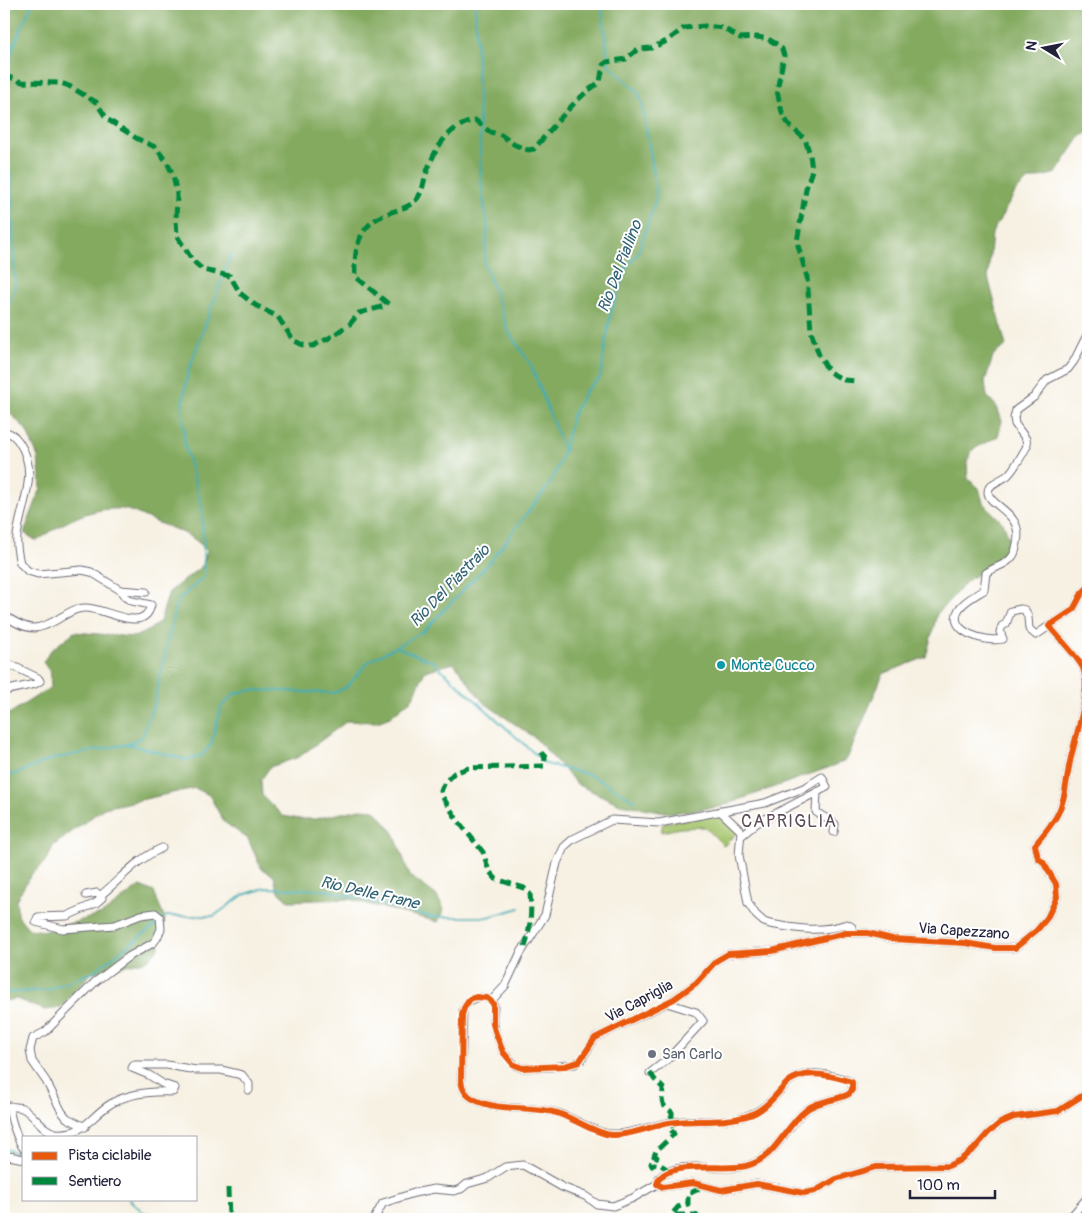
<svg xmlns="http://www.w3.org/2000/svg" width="1092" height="1223" font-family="Pangolin,sans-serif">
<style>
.green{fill:#a5c46c;stroke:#647354}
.forest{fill:#84aa60;stroke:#53664e}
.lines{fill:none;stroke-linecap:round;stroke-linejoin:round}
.stream{stroke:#3cadb5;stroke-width:2}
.minor-casing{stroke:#6d6a76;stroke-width:9}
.minor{stroke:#fff;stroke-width:7}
.quiet{stroke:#00873e;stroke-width:5;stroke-dasharray:10 5;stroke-linecap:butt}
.cycleway-casing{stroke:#fff;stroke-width:9}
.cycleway{stroke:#e8590c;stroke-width:6}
.culture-dot{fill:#0f9aa8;stroke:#fff;stroke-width:2}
.worship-dot{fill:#6b7280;stroke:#fff;stroke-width:2}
.labels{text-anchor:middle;stroke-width:4;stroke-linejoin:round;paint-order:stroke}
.culture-label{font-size:15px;fill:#0d838f;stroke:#fff;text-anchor:start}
.street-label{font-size:15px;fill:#22223b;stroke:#fff}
.worship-label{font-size:15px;fill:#5b616d;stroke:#fff;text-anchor:start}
.water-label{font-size:16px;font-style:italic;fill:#2e6172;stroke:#fff}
.quarter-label{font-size:18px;letter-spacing:1px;fill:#5d4d56;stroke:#fff}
</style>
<rect width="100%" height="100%" fill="#fff"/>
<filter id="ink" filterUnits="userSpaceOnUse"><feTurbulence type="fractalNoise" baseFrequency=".02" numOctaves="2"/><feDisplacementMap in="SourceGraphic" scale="10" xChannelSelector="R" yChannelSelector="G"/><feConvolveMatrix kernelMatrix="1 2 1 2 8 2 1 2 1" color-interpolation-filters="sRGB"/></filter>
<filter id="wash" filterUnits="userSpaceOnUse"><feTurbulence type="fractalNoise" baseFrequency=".0096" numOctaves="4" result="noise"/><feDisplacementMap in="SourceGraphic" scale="20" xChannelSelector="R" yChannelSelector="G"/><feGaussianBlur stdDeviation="1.12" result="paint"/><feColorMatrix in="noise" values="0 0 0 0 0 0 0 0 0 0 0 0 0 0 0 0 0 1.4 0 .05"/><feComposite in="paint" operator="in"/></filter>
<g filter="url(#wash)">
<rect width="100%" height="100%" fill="#f7f1e3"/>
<polygon class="green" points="718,813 739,831 724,846 705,827 680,828 661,832 663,823"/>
<path class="forest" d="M4,4H1088V132L1080,137L1056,173L1027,181L1016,191L992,233L988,277L1006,346L994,354L985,381L987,396L997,407L1002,421L998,436L972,450L967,463L968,479L979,488L983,503L1004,524L1009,539L1004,553L996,561L967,581L937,614L926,657L883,674L847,759L833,766L719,807L671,813L620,804L578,785L535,738L483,702L454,663L425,671L413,698L390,717L377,722L347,721L299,757L270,767L261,780L262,795L283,816L299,819H315L360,809L375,810L394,833L410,876L436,895L444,909L438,922L349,899L289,901L277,890L274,876L261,868L248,839L224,822L209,795L195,788L104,808L53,846L47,860L31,875L16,900L18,916L29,929L45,931L102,914L140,886L154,892L165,919L159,948L148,960L90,974L60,1008L45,1010L16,999L4,1001V717L51,687L50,672L43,662L51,650L74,632L134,637L148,631L160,621L169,592L203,565L207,551C193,535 180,531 161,524C150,520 133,510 122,509C89,507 62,523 37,541L24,533L41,488L38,457L26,430L4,406Z"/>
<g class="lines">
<g class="stream">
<polyline points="475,4 481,184 488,228 484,262 509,333 531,365 564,451"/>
<polyline points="4,91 13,47 32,4"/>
<polyline points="4,151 11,178 15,285 7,310 4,314"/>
<polyline points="396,647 432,661 546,764 590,775 636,801"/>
<polyline points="128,744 142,737 154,704 174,612 179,599 204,577 202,508 185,446 182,405 188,372 231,254"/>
<polyline points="4,777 21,772 52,759 128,744 187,760 201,756 211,745 221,707 234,694 249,690 334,693 347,687 368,662 424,631 488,564 552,481 564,451 572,416 586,390 600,378 610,316 626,268 638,253 657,195 642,102 637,91 609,65 602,10 600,4"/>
<polyline points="163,918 166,916 214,916 243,895 265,888 326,890 431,917 488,917 520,908"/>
<polyline points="4,993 47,990 93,972 158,923"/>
<polyline points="4,1149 24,1154"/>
<polyline points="129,1199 143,1212 166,1219"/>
</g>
</g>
</g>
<g filter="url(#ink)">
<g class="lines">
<g class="minor-casing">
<g id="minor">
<polyline points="1081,4 1088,7"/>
<path d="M4,432C11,432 15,436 19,442C40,473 21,503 17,536C16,545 18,555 20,563L28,571L38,574L82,570L91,572L120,590L125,597L132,601L151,605C144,636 103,606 84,608C76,608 70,612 63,616C38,632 28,632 4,615"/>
<polyline points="120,590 146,592"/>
<path d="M1049,626L1036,635L1029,629L1028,617L1025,610L1021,609L1011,611L1006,624L1002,626L1000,632L1003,639C987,643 945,632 959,609C964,601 976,595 984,590L986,573C994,567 1007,565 1012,557C1016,553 1016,547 1017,543C1024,512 988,506 988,492C988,483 1001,481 1008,475C1015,468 1022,455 1027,446L1026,439L1015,424L1014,418L1016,410L1034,397L1047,380L1068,369L1074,361L1088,333"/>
<polyline points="4,659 9,664 38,678 40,681 35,684 4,691"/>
<polyline points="817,792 816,812 835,824 834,832"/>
<path d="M720,811L741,831L739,855L748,903L756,915L764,922L770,924C798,929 819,933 847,924L852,927V929L846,933"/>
<path d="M101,895C123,877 135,860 162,848"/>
<path d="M492,1000C478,994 469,998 463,1010L461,1080C462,1090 466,1096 475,1100C501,1112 531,1105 558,1113C574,1118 598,1135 615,1134C633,1134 649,1126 667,1123C691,1118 715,1124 739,1118C756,1114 767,1106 779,1092C784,1087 787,1082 793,1079C809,1069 836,1075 852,1082V1090L849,1094C836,1101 818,1100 806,1110C785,1127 777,1156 749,1165C721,1174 681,1157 659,1178L657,1184L663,1187L693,1183L721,1190L757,1184L804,1193L815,1191L836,1179L876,1167L948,1166L960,1160L974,1149L988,1133L1000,1123L1014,1117L1058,1111L1088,1092"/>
<path d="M492,1000L494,1006L493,1019L495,1031L503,1052L515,1065L522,1068L551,1067L575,1064L581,1060L595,1038L671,1001L696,983L716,961L728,954L772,951L846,933H868L892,939L965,943L995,948H1015L1037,930L1047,918L1057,897L1056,884L1043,862L1038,858L1035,845C1042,836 1050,827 1056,817C1066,800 1066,780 1070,762C1075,736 1092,693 1083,668C1077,656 1058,637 1049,626L1073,610L1082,593L1088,587"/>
<polyline points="492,1000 505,986 520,954 545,915 557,863 564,847 573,839 612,820 659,823 765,803 806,787 822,777 827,787 757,823 741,836"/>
<polyline points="650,1073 668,1059 703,1021 696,1012 667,1003"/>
<polyline points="85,1127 67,1118 62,1112 46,1081 32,1061 30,1050 33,1038 45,1032 95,982 128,957 153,943 157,938 161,929 160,917 155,913 141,915 115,925 63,929 36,922 38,917 67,916 96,903 102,898 97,893 86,895"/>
<path d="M24,1149C18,1142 8,1113 10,1106C14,1107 18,1107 22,1108C33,1113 42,1131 56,1133C83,1135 88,1120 106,1107C125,1093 150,1091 173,1092L175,1088L163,1084L149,1075L132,1068L134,1065H167L196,1070H221L242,1075L249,1084V1090"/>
<polyline points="4,1155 24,1159"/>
<polyline points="374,1219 383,1203 414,1193 434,1189 454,1191 461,1189 467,1184 488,1178 505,1167 523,1165 562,1187 585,1196 597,1204 613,1206 633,1198 657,1184"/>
<polyline points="1069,1219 1088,1197"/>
</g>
</g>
<use href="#minor" class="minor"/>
<g class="quiet">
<path d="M4,77L6,76L22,82L61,83L69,86L96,102L107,119L136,138L155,147L167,162L173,175L177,195L176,220L177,236L193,261L203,270L230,276L240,293L255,305L278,317L293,340L303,345L313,346L329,338L350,324L359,313L385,306L387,303L355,276C354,250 358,226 384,215C394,210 407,209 415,201C422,194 423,186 425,177C434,150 446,127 475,120L490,132L501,135L515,145L528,150L534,149C555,125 573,100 600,82L603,65L607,62L626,59L638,49L651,48L667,41L684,28L705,26L723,28L740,38L758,37L768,39L778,45L782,49L784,56L777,90L779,100L783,116L790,126L805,139L810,155L812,170L806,189L797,242L807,277L811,331L819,355L829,372L844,380L856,381"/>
<path d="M525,947C530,929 532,913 530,894L524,888L496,879L489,871L483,852L458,821L442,796L441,791L445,782L454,773L468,768L544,766L545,757L539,750"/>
<path d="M650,1073L655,1080L663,1088C663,1101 658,1103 672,1112V1116L665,1122"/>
<polyline points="668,1172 667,1169 661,1165 654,1164 652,1166 651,1164 652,1161 657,1157 654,1156 656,1151 674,1134 669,1127 675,1124"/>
<polyline points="228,1188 229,1219"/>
<polyline points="699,1219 696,1215 674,1215 673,1213 678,1207 688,1204 688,1194 699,1189 703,1190 703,1188"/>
</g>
<g class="cycleway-casing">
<path id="cycleway" d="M1088,587L1082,593L1073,610L1049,626C1058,637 1077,656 1083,668C1092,693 1075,736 1070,762C1066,780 1066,800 1056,817C1050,827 1042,836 1035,845L1038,858L1043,862L1056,884L1057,897L1047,918L1037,930L1015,948H995L965,943L892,939L868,933H846L772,951L728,954L716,961L696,983L674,999L595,1038L579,1062L565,1066L522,1068L513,1064L503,1052L495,1031L493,1024V1003L487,998L476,997L470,999L464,1008L462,1015L461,1080C462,1090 466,1096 475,1100C501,1112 530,1105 557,1113C573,1118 598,1135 613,1135C633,1135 650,1126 669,1123C695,1119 721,1124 747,1116C764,1111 773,1098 785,1085C801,1068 829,1075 849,1081L852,1082V1090L849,1094C836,1101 818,1100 806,1110C784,1127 776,1159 746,1166C725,1171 662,1159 657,1184L663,1187L693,1183L721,1190L757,1184L804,1193L815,1191L836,1179L876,1167L948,1166L960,1160L974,1149L988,1133L1000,1123L1014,1117L1058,1111L1088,1092"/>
</g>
<use href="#cycleway" class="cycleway"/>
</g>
</g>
<circle class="culture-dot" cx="721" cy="665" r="5"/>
<circle class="worship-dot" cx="652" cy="1054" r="5"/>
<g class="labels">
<g class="culture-label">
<text x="731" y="670">Monte Cucco</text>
</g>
<g class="street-label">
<text transform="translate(964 931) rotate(4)" y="5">Via Capezzano</text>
<text transform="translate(639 1001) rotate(-28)" y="5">Via Capriglia</text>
</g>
<g class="worship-label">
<text x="662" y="1059">San Carlo</text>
</g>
<g class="water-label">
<text transform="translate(619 266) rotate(-69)" y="6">Rio Del Piallino</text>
<text transform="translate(449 585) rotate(-46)" y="6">Rio Del Piastraio</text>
<text transform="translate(370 892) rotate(13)" y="6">Rio Delle Frane</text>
</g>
<g class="quarter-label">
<text x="789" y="827">CAPRIGLIA</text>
</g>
</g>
<rect width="1092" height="1223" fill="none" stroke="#fff" stroke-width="20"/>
<rect x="22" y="1136" width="175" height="65" fill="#ffffff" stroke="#a7a7b1"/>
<rect x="32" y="1152" width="25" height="8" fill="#e8590c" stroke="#a7a7b1"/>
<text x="68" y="1160" font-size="15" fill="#22223b">Pista ciclabile</text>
<rect x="32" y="1177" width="25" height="8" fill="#00873e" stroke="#a7a7b1"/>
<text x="68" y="1186" font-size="15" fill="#22223b">Sentiero</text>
<g transform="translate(1044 48) rotate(280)" stroke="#ffffff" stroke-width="4" paint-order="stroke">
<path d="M0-4L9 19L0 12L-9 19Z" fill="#22223b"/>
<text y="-8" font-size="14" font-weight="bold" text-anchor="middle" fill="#22223b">N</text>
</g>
<path d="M910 1190v8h85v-8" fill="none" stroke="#22223b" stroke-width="2.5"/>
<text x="917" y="1190" font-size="15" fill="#22223b" stroke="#ffffff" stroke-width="4" paint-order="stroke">100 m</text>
</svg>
